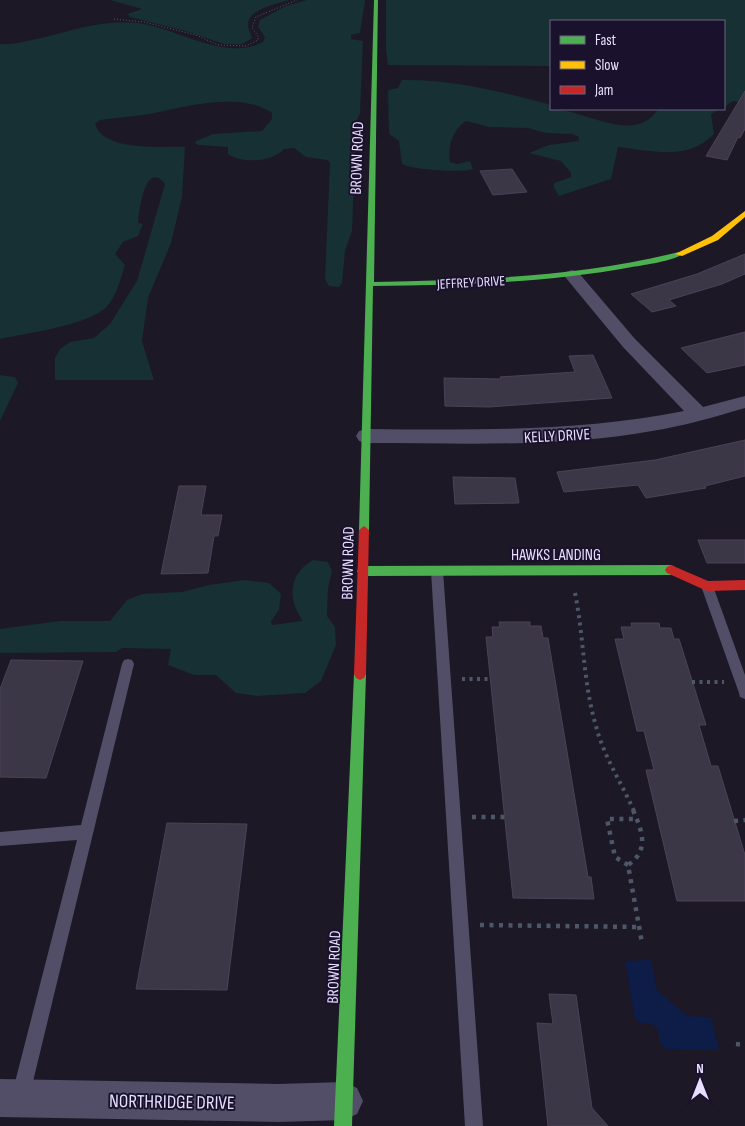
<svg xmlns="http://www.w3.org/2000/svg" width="745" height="1126" font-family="'Sofia Sans Condensed',sans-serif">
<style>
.green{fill:#163034}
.water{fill:#0e1c48}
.building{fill:#3c3747;stroke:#4a4358}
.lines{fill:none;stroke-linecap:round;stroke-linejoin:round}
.path-far2{stroke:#4c5767;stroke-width:1;stroke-dasharray:1 2;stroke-linecap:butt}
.path-far1{stroke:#4c5767;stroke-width:4;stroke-dasharray:3 4.5;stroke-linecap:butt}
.path{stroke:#4c5767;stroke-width:4.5;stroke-dasharray:4 5.5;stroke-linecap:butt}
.lane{fill:#524e67;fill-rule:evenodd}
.street{fill:#524e67;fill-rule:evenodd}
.fast{fill:#4caf50;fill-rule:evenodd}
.slow{fill:#ffc107;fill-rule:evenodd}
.jam{fill:#c62828;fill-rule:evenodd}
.labels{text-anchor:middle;stroke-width:4;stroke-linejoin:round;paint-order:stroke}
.far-street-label{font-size:14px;fill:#e6dffe;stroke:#1a122c}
.street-label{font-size:16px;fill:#e6dffe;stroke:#1a122c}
.near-street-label{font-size:19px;fill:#e6dffe;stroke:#1a122c}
</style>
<rect width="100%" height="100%" fill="#1c1826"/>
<g class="green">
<path d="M110,0H289C270,6 237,11 252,37L251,39L242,44H224L186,31L130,17L128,14L142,9Z"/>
<path d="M307,0H365L360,33L351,35V39L363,41L360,113L356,123L352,231L345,251L342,283L339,287L329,286L325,279L330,163L327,160L306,157L294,148L284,149C273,162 242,164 228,154V147L198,145L195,143L196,141L213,134L262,131L272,119V113C246,94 198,103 168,110C146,116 122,117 100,120L95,124C103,152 162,146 185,147L182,197L171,243L148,298L142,341L154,380H55V358L60,349L70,342L94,338L110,324L137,281L165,184C145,159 139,212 138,223L143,224L138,236L123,242L115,254L125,265C120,280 116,300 103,310C82,326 27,333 0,339V44C14,45 27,41 41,38C73,30 105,19 138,23C178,28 224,62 263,42L265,37L258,27L260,20L286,6Z"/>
<polygon points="386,0 745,0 745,103 733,101 724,107 724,21 551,21 551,66 388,65 386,50"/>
<path d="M402,80C453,79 503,92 551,105V109C584,109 636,146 658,109H720L711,114L714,134C688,161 652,151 618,147L611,179L559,196L554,188V183L571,177V173L561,161L529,153L549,145L579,141V137L572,134L546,133L528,128L489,127L466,121C453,129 447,147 450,162L457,164L470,161L473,169C461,173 413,170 402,164L399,141L389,134L388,90L398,88Z"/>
<polygon points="0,375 15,377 18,383 0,421"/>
<path d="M313,560L328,562L332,571L328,588L327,616L335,627L336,645L321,681L305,693L257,696L236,693L216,675H194L168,665L171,649L122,648L116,652L0,653V629L60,621H110L127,600L142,594L182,592L209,585L245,580L269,583L281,594L279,610L271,621L272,625L302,621C300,615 295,609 294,603C289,584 297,569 313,560Z"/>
</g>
<polygon class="water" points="651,960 657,990 687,1016 711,1017 719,1050 666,1049 660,1043 658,1029 650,1023 641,1023 635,1019 625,961"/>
<g class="building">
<polygon points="745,91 745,129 740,138 738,137 727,160 706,156"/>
<polygon points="512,169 527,192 493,195 480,171"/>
<polygon points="745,254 745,274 722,284 669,300 676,306 652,312 631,294 697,274"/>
<polygon points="745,332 745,365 707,373 681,348"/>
<polygon points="593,355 612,398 489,407 445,406 444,378 501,379 500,377 575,372 569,356"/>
<polygon points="745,440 745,476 705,486 706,488 646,498 638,485 564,492 557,472 655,460"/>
<polygon points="453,477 515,478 519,503 455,504"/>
<polygon points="179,486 206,486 201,515 222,515 218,536 214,536 208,573 161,574"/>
<polygon points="698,540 745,540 745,563 707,563"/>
<polygon points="499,622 530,622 530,626 541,626 543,638 548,638 588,877 591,877 594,899 513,898 486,637 493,637 492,627 500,627"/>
<polygon points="631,623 659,623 660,628 671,628 674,639 679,639 706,725 699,725 711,766 718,766 745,855 745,901 677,901 646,770 654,770 644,731 637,731 615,639 624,639 621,627 632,627"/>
<polygon points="11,660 83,661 46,778 0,777 0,689"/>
<polygon points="167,823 247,824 227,990 136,989"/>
<polygon points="549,994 576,995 592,1108 608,1126 548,1126 537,1023 553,1024"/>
</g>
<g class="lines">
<polyline class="path-far2" points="114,19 144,22 196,35 218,45 246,46 258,40 258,36 252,28 256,17 297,0"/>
<g class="path-far1">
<path d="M575,593C584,637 583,683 596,726C604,757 621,782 634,811"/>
<polyline points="462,679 490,679"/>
<polyline points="692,682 724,682"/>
</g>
<g class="path">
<path d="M633,810C642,831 650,850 628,865L642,943"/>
<polyline points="472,817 504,817"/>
<polyline points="734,821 745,820"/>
<polyline points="628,865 615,857 607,819 636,819"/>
<polyline points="480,925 639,927"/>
<polyline points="736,1044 745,1045"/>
</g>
<g class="lane">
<polygon points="437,566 441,568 443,571 483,1126 465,1126 431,571 433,568"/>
<polygon points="707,581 711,583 713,586 745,675 745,699 740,697 739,693 701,586 703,583"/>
<polygon points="128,659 132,660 134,664 30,1094 27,1100 21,1103 15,1100 12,1094 77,840 0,846 0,832 81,825 122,664 124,660"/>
</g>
<g class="street">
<path d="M572,270L578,272L635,339L703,407L745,396V408C714,417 684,426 652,431C558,448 461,443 366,443L359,441L356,436L359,431L366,429C473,430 579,432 684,411L623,347L566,278L564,275L566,272Z"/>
<polygon points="0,1079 278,1084 344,1082 357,1088 363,1101 357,1114 344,1120 278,1122 0,1117"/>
</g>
<g class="fast">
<path d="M374,0H378L374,282C477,280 578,277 679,252L683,254C672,261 645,265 632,267C546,283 460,285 373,286L369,530L364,534L359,530Z"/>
<polygon points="671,565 675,567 677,570 675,573 671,575 363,576 359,574 357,571 359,568 363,566"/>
<polygon points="360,668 364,670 366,674 352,1126 334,1126 354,674 356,670"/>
</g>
<polygon class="slow" points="745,211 745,217 718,240 682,256 675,254 712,236"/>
<g class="jam">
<polygon points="364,526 369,530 366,674 364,678 360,680 356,678 354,674 359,530"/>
<polygon points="671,565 708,581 745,580 745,590 707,591 667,573 665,570 667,567"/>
</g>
</g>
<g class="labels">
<g class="far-street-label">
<text transform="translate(471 282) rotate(-3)" y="5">JEFFREY DRIVE</text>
</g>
<g class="street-label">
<text transform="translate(356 158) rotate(-88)" y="6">BROWN ROAD</text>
<text transform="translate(557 435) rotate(-3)" y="6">KELLY DRIVE</text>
<text x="556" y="560">HAWKS LANDING</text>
<text transform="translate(347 563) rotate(-89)" y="6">BROWN ROAD</text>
<text transform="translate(333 967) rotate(-88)" y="6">BROWN ROAD</text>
</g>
<g class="near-street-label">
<text transform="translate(172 1101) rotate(1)" y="7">NORTHRIDGE DRIVE</text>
</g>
</g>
<rect x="550" y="20" width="175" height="90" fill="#1a122c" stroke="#6c6480"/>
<rect x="560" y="36" width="25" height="8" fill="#4caf50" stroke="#6c6480"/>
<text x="595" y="45" font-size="15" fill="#e6dffe">Fast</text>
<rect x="560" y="61" width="25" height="8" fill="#ffc107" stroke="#6c6480"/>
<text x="595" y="70" font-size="15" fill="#e6dffe">Slow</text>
<rect x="560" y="86" width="25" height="8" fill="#c62828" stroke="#6c6480"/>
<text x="595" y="95" font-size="15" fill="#e6dffe">Jam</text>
<g transform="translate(700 1081)" stroke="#1a122c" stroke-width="4" paint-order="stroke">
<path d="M0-4L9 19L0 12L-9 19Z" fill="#e6dffe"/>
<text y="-8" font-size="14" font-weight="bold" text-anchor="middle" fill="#e6dffe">N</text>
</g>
</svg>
